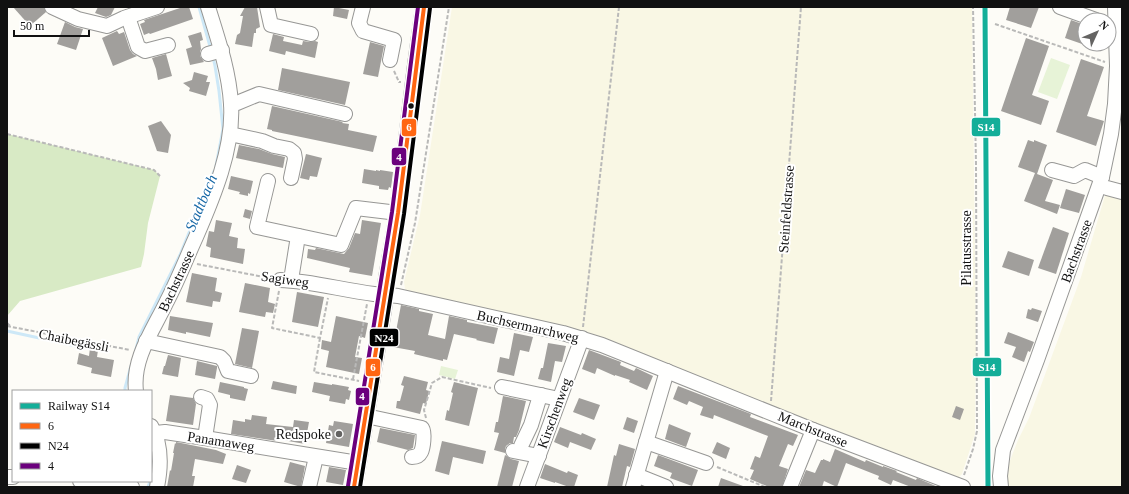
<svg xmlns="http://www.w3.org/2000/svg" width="1129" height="494" font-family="Georgia,serif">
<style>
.farmland{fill:#f9f7e4}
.green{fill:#e7f3d7}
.forest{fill:#d8eac5}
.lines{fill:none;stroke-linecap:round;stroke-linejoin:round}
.stream{stroke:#cde8f7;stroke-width:3}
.building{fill:#a19f9c}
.minor-casing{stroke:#979795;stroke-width:16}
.major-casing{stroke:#858482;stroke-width:18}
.path{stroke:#b9b9b8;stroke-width:2;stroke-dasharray:4 2;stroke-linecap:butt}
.minor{stroke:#fffffe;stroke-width:14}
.major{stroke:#ede9dc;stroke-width:17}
.bus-1-casing{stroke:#fff;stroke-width:7}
.bus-2-casing{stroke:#fff;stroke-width:7}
.bus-3-casing{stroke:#fff;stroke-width:7}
.bus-1{stroke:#ff6612;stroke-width:4}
.bus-2{stroke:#000;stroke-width:4}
.bus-3{stroke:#6b007d;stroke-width:4}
.rail-1-casing{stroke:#fff;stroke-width:8}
.rail-1{stroke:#13ae99;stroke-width:5}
.bus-dot{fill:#111;stroke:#fff;stroke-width:1.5}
.poi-dot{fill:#646362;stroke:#fff;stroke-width:1.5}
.labels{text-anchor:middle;stroke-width:4;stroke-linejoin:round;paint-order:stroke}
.street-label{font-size:14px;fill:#111;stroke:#fff}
.poi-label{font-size:14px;fill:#111;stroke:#fff;text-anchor:end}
.water-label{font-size:15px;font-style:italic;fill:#1768a6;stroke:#fff}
.line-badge{stroke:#fff;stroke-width:1.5}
.badge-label{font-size:11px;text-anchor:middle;font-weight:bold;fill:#fff}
</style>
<rect width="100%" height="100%" fill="#fdfcf7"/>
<g class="farmland">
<polygon points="452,7 972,7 976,340 975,434 962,474 957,479 613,346 407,292 405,289 404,282 420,215"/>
<polygon points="1106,192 1122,195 1122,487 1007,487 1009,463 1018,440 1029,418 1081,277"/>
</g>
<g class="green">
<polygon points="1051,58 1070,65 1057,99 1038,92"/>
<polygon points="441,366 458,370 455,379 439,375"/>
</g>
<polygon class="forest" points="7,134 154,170 160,176 148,223 144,254 141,267 20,301 7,316"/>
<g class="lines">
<g class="stream">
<polyline points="199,7 211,50"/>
<polyline points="213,57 215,66 219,91 223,129 216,166"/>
<polyline points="7,331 76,346"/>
<polyline points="136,349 139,337 180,255 214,171"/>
<polyline points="125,391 125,388 131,366"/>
<polyline points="151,477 152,473 153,453"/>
<polyline points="148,487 150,481"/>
</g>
</g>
<g class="building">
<polygon points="13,7 44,7 46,12 30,26"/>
<polygon points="98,7 115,7 111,15 106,17 95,13"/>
<polygon points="183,7 189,7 193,19 150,34 149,33 144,35 140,24 145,22 144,20"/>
<polygon points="245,7 257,7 260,27 256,29 256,33 254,33 252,47 235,44 237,35 240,33 243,16 240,16"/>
<polygon points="334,7 349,10 347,19 333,16"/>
<polygon points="1010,7 1039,7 1031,28 1006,20"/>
<polygon points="1071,20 1085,25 1085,45 1065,38"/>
<polygon points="65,22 75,27 83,29 76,50 57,44"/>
<polygon points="117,31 119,34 124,32 130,50 133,54 137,56 113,66 102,38"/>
<polygon points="201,32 203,40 200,41 201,49 200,52 200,56 204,62 190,65 186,49 192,47 188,36"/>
<polygon points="273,34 284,37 283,41 302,45 303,41 310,42 315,41 318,42 315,58 286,51 285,55 269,51"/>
<polygon points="1026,38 1049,46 1032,95 1049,101 1041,125 1001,111"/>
<polygon points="370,42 384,46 378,77 363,74"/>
<polygon points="166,54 172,76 158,80 156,69 152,58"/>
<polygon points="1081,59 1104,67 1087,116 1104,121 1096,146 1056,132"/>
<polygon points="282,68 350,82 345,105 278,90"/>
<polygon points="194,72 208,76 206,82 210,82 206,96 189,91 190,88 183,83 192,80"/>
<polygon points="272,106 343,122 342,123 349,124 348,130 377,136 373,152 272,131 272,130 267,129"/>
<polygon points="161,121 171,135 168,153 157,151 148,126"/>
<polygon points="1028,140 1034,142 1034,140 1047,145 1037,174 1053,180 1045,201 1060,205 1057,214 1024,201 1035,173 1018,167"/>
<polygon points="239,145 259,149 272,154 285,157 283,168 236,158"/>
<polygon points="306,154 322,158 317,177 310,176 309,180 300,178"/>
<polygon points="364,169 376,171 376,170 380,171 380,170 393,172 391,188 389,187 388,190 379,189 379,186 362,183"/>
<polygon points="231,176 253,181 250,194 248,193 248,196 239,194 240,192 228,189"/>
<polygon points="1066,189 1085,195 1079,213 1060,208"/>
<polygon points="245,209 252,211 250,219 243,217"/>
<polygon points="216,220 232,223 229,236 238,238 237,248 245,249 243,264 210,257 211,248 206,246 209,231 214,232"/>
<polygon points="362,220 381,223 372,276 349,272 350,268 307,258 308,249 315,250 316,248 344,254 349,248 355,233 360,234"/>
<polygon points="1053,227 1069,233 1056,274 1038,268"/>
<polygon points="1008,251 1034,260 1029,276 1002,267"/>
<polygon points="192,273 217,278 215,291 222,293 220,302 213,301 212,307 186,302"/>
<polygon points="245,283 270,288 268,302 275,304 273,313 266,312 265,317 239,312"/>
<polygon points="297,292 324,297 318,327 292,322"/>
<polygon points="401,305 419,309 419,311 433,314 428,335 445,339 449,316 467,320 467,322 498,328 494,344 476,340 477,339 454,334 447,360 443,359 443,361 414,354 415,351 393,347"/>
<polygon points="1032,308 1042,311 1038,322 1026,318 1028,309 1031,310"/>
<polygon points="170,316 213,323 210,337 186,332 186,334 168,330"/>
<polygon points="336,316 368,323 365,338 359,336 355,357 362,358 359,374 326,367 329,351 321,349 322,340 331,342"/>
<polygon points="242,328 259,331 252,368 235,364"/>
<polygon points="1008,332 1034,342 1030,352 1028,351 1024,362 1012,357 1016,347 1004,343"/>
<polygon points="514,333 533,337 529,352 520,350 514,376 497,372 500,357 509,359"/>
<polygon points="548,343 566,346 562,362 555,361 551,382 538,379 541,368 543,368"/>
<polygon points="90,348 98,350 97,357 114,360 111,377 91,373 92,368 77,364 79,353 89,356"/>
<polygon points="589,350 621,362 620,365 634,371 636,368 653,376 647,390 629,382 630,380 615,375 615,376 597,368 595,374 582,369"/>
<polygon points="168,355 181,358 178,377 162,374 164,366 165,366"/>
<polygon points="197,361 217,366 217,368 215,379 195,375"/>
<polygon points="404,376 428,382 426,390 429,391 426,404 423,403 420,414 396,408 397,401 400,401 404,386 401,385"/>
<polygon points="273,381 297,386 296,394 271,389"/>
<polygon points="220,382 244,387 244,388 248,389 245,401 230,398 230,395 218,392"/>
<polygon points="314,382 332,385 332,384 349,387 348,390 351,391 349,400 346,399 345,404 329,401 330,396 312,392"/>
<polygon points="454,382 478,388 469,426 445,420 447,410 449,411 453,393 451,392"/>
<polygon points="678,386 751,414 750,417 798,435 793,446 788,444 779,466 788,469 782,487 769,487 750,479 754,470 750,469 755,456 760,458 768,436 714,415 713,419 700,415 703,407 689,401 687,405 673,399"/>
<polygon points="170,395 193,398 196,404 193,425 166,421"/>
<polygon points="503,396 526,401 519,430 516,437 514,437 513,443 510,443 506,446 505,449 505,453 494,450 499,433 494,432 496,422 498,422"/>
<polygon points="579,398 600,405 594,420 573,412"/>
<polygon points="956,406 964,409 960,420 952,417"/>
<polygon points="252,415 267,417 266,424 293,427 294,420 309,422 305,444 277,439 277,441 231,434 233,420 245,422 245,419 251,420"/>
<polygon points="627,417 638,421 634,433 623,429"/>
<polygon points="334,421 353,424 349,447 326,443 329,425 333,426"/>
<polygon points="669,424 691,433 686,447 665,439"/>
<polygon points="560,427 581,435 582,433 596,439 591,450 570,442 568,448 554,442"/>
<polygon points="380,428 415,435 413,448 408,450 377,442"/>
<polygon points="442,441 486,451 483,464 453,457 449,475 435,471"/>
<polygon points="176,442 216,450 226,454 223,464 195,459 192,476 195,476 193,487 167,487 170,470 171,471 174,453 173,453 175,443 176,444"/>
<polygon points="717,442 730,448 726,459 712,453"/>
<polygon points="619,444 635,449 630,467 627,466 622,487 607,487 614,455 616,456"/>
<polygon points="835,449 865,462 866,460 883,467 883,466 897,471 896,472 916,480 917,478 938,487 911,487 893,480 891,485 878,479 879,476 846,463 837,487 824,481 822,487 799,487 806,470 815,473 821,460 823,460 823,459 830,462"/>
<polygon points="505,455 511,459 519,461 512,487 497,487"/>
<polygon points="658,455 698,470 692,486 670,478 672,473 654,466"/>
<polygon points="290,462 305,466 301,487 284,482"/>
<polygon points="545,464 567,473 568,471 578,475 574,487 569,487 555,482 555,483 540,478"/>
<polygon points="237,465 251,470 246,483 232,479"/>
<polygon points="329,467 346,470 343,485 326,482"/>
<polygon points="721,478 743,486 743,487 718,487"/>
</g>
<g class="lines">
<g class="minor-casing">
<g id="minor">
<polyline points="52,7 78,19 107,26 124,18 157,7"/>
<polyline points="267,7 271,25 311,34"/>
<polyline points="363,7 359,23 363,31 394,40 390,60"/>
<polyline points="1060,7 1096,20"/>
<polyline points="128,17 138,47 145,51 168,45"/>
<polyline points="208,54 222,50"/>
<polyline points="231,104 237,103 259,94 345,114"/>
<polyline points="230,134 262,141 274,146 289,149 294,153 295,159 291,178"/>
<polyline points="1052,170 1074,176 1085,170 1102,177"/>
<polyline points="268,181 257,227 341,245 356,208 398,213"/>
<polyline points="1107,188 1122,192"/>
<path d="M280,280C311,281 342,290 374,294C382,295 390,295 398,296L563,333L602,345L813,430L963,487"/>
<polyline points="291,280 298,236"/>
<polyline points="146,341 220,357 224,361 228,371 251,376"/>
<polyline points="502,387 559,399"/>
<path d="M136,391C132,358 154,329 167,301C178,280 186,259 196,237C213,198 234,148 231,104C229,71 218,39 208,7"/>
<polyline points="201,397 207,399 210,405 205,438"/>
<path d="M366,416L422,428C425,433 423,448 421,452C419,456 415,457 412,457"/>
<path d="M151,426C162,444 161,467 157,487"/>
<polyline points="156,433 165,432 205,438 358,463"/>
<polyline points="646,442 706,463"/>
<polyline points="521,446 531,425 539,399 541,395"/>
<polyline points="513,451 539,456"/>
<polyline points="636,475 666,487"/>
<polyline points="7,477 13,477"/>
<polyline points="80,481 132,487"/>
<polyline points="309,487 316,457"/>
<polyline points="527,487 582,338"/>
<polyline points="633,487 667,371"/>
<polyline points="790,487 813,430"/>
<polyline points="1001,487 1000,476 1003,450 1037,360 1102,177 1111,134 1115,104 1117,66 1115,7"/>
</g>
</g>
<g class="major-casing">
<polyline id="major" points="354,487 383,310 387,278 398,213 416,65 424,7"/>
</g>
<g class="path">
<polyline points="995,24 1105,62"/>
<polyline points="394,71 399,82 401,82"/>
<polyline points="7,134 154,170 160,176"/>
<polyline points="197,264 269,278"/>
<polyline points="401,285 415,223 449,7"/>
<polyline points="279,291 272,328 320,338 328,298"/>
<polyline points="7,323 10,326"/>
<polyline points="7,326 130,350"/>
<polyline points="583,327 619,7"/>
<polyline points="320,338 314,372 359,381"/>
<polyline points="353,379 367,304"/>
<polyline points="771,401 801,7"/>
<polyline points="426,418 424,410 432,383 442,377 491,388"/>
<polyline points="717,467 765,487"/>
<polyline points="964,475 973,449 977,431 976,164 973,7"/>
</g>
<use href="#minor" class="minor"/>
<use href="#major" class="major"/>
<g class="bus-1-casing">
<polyline id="bus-1" points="354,487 398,213 424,7"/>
</g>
<g class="bus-2-casing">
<polyline id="bus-2" points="360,487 404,214 430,8"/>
</g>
<g class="bus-3-casing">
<polyline id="bus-3" points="348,486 392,212 418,7"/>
</g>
<use href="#bus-1" class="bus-1"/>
<use href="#bus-2" class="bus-2"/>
<use href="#bus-3" class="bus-3"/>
<g class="rail-1-casing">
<polyline id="rail-1" points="985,7 988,487"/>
</g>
<use href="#rail-1" class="rail-1"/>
</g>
<circle class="bus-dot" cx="411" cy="106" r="3.5"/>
<circle class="poi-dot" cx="339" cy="434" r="4"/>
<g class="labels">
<g class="street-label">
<text transform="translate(786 209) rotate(-86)" y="5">Steinfeldstrasse</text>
<text transform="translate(966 248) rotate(-90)" y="5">Pilatusstrasse</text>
<text transform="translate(1076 251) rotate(-70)" y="5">Bachstrasse</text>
<text transform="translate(285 279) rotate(8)" y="5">Sagiweg</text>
<text transform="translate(176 281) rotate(-65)" y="5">Bachstrasse</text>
<text transform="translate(528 326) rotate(13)" y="5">Buchsermarchweg</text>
<text transform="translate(74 340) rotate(11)" y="5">Chaibegässli</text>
<text transform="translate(554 413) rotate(-70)" y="5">Kirschenweg</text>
<text transform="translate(813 429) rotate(22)" y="5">Marchstrasse</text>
<text transform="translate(221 441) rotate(9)" y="5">Panamaweg</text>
</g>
<g class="poi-label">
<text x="331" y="439">Redspoke</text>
</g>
<g class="water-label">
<text transform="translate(201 203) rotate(-67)" y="5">Stadtbach</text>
</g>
</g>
<g class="line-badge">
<rect x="971" y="117" width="30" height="20" rx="4" fill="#13ae99"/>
<rect x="401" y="118" width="16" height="19" rx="4" fill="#ff6612"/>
<rect x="391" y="147" width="16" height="19" rx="4" fill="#6b007d"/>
<rect x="369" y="328" width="30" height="19" rx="4" fill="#000"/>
<rect x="972" y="357" width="30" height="20" rx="4" fill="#13ae99"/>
<rect x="365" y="358" width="16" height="19" rx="4" fill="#ff6612"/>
<rect x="355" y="387" width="15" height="19" rx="4" fill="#6b007d"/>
</g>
<g class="badge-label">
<text x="986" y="131">S14</text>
<text x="409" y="131">6</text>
<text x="399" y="161">4</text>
<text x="384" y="342">N24</text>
<text x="987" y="371">S14</text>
<text x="373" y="371">6</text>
<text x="362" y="400">4</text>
</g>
<rect width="1129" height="494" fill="none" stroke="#111111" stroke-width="16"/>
<rect x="12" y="390" width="140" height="92" fill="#ffffff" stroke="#a0a0a0"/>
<rect x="20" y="403" width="20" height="6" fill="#13ae99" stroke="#a0a0a0"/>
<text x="48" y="410" font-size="12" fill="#111111">Railway S14</text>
<rect x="20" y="423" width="20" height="6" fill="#ff6612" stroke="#a0a0a0"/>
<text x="48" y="430" font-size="12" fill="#111111">6</text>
<rect x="20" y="443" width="20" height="6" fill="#000000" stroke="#a0a0a0"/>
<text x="48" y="450" font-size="12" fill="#111111">N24</text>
<rect x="20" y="463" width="20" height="6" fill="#6b007d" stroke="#a0a0a0"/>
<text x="48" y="470" font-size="12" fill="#111111">4</text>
<g transform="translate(1097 32) rotate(46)"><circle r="19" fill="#ffffff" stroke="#a0a0a0"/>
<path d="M0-3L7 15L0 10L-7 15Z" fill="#646362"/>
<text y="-6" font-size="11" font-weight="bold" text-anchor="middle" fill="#111111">N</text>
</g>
<path d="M14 30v6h75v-6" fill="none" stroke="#111111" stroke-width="2"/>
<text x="20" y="30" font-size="12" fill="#111111" stroke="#ffffff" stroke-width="3" paint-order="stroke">50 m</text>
</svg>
